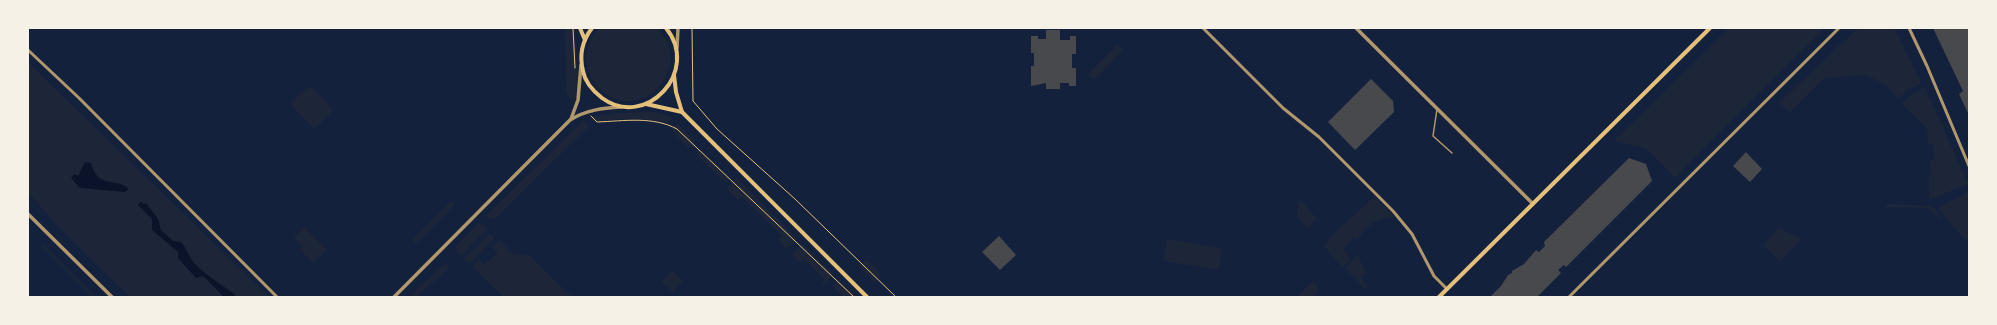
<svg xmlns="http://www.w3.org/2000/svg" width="1997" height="325" font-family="Mulish,sans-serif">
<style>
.green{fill:#1d2539}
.water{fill:#0b132b}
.building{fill:#48494c}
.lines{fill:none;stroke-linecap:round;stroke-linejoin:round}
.path{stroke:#e5c07b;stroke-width:1}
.service{stroke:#b1986c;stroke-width:1.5}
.minor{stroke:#b1986c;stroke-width:3}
.tertiary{stroke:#b1986c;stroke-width:3.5}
.secondary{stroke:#e5c07b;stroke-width:4}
</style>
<rect width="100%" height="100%" fill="#14213d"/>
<g class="green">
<polygon points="565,28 575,28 575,32 578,87 575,103 566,93"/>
<path d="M600,28H657C695,65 644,124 603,92C595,86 589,77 587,67C584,52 589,38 600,28Z"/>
<polygon points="1729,28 1825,28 1731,121 1675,178 1647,149 1614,141"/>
<polygon points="1858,28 1895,28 1921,83 1907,90 1899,99 1886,85 1866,75 1824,78 1790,112 1779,103"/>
<polygon points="1117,45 1123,50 1094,80 1088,74"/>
<polygon points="28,62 269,297 130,297 59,228 28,192"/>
<polygon points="1925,87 1968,184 1931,199 1929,197 1929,175 1931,175 1930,160 1934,159 1933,144 1928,144 1927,128 1902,104 1911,95"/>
<polygon points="307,88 313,88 332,108 331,113 316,127 312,127 292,106 292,102"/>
<path d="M619,113C636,113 657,109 672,118L668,123C644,117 618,118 594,122L590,117Z"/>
<polygon points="584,120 587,122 587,128 495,219 489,219 487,215"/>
<polygon points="675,125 679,125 694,140 694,147 688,147 673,133 672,128"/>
<polygon points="700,149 729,176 729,179 726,183 698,157 697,152"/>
<polygon points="737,178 796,238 797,240 790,247 784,248 779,240 782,236 742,197 738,200 726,189"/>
<polygon points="1969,192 1969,239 1964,239 1938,208"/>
<path d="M1374,197L1394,216C1391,219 1387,218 1382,219C1371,222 1363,231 1357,240L1354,237L1343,249L1351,259L1343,267L1328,252L1325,245L1331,236Z"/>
<polygon points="451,201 455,204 415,244 412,240"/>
<polygon points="1299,201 1302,201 1317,219 1307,228 1297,216"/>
<polygon points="1887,204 1932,206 1944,221 1927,208 1885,207"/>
<polygon points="479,223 482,223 487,229 461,256 457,252 456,246"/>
<polygon points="304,227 327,250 313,263 300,249 303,246 294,237"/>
<polygon points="1779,228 1802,239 1780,261 1763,245"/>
<polygon points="490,233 495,238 469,264 464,259"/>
<polygon points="1167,239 1222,248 1219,270 1164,261"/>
<polygon points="499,240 513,254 529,255 572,297 504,297 472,267 479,259 484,265 498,253 492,247"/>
<polygon points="43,244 96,297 93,297 41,245"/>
<polygon points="802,244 833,274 822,287 822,284 825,280 804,259 801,263 793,257 793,253"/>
<polygon points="1358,255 1366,274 1361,276 1364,284 1368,285 1365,288 1345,268"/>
<polygon points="867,259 882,275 874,282 859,266"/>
<polygon points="446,263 450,267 416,297 412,294"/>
<polygon points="672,271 683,281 673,292 661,282"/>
<polygon points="1314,280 1319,291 1314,297 1297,297"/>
<polygon points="838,281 840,281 857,297 843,297 832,286"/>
</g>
<g class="water">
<path d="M85,162L91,163C98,190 114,176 129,189L125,192L80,188L71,178L75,174L78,176Z"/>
<path d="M141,202L144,204L146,203L158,219L161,230L173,241L181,242C187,248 188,256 194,263C205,275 221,284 234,294L236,297H221L222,295L203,276L196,278L178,258V252L152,230V219L138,205Z"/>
</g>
<g class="building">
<polygon points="1933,28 1969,28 1969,115 1959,94 1963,91"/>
<polygon points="1046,30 1060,30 1060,40 1070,40 1070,36 1076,36 1076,54 1072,54 1072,68 1076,68 1076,86 1069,86 1069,83 1060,83 1060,89 1046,89 1046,83 1031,86 1031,66 1034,66 1034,53 1031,53 1031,36 1038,36 1038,39 1046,39"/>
<polygon points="1371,79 1393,101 1394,112 1355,150 1328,122"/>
<polygon points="1746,152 1762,169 1750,182 1733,166"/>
<polygon points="1629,158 1646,164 1652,181 1566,267 1564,265 1558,270 1561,273 1537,297 1490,297 1501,286 1508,275 1512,273 1512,271 1524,264 1536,250 1539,252 1545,246 1544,242"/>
<polygon points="999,236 1016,255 1000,270 982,252"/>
</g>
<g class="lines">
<g class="path">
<polyline points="573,28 575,68"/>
<polyline points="692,28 693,101 717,129 795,199 896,297"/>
<path d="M591,116L597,122C624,121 653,116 677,129L854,297"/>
</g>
<polyline class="service" points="1437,109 1433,136 1452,153"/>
<g class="minor">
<polyline points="1203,28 1283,108 1319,137 1393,211 1412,234 1434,276 1447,289"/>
<polyline points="1909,28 1927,66 1969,166"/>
<polyline points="28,50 79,98 277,297"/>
<polyline points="1569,297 1839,28"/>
</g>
<g class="tertiary">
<polyline points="1356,28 1533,204"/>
<polyline points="677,48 678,28"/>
<polyline points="571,119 578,100 581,65"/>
<polyline points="28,214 112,297"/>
<path d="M394,297L570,120C586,110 603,108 621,107"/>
</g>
<g class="secondary">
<polyline points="580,28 585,40"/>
<path d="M592,28C582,41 579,55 583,71C585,82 593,91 602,98C646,130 701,71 666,28"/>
<polyline points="674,75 676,92 682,112"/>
<polyline points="646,104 682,112 867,297"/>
<polyline points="1439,297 1710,28"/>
</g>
</g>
<rect width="1997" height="325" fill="none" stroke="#f6f1e7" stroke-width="58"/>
</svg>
